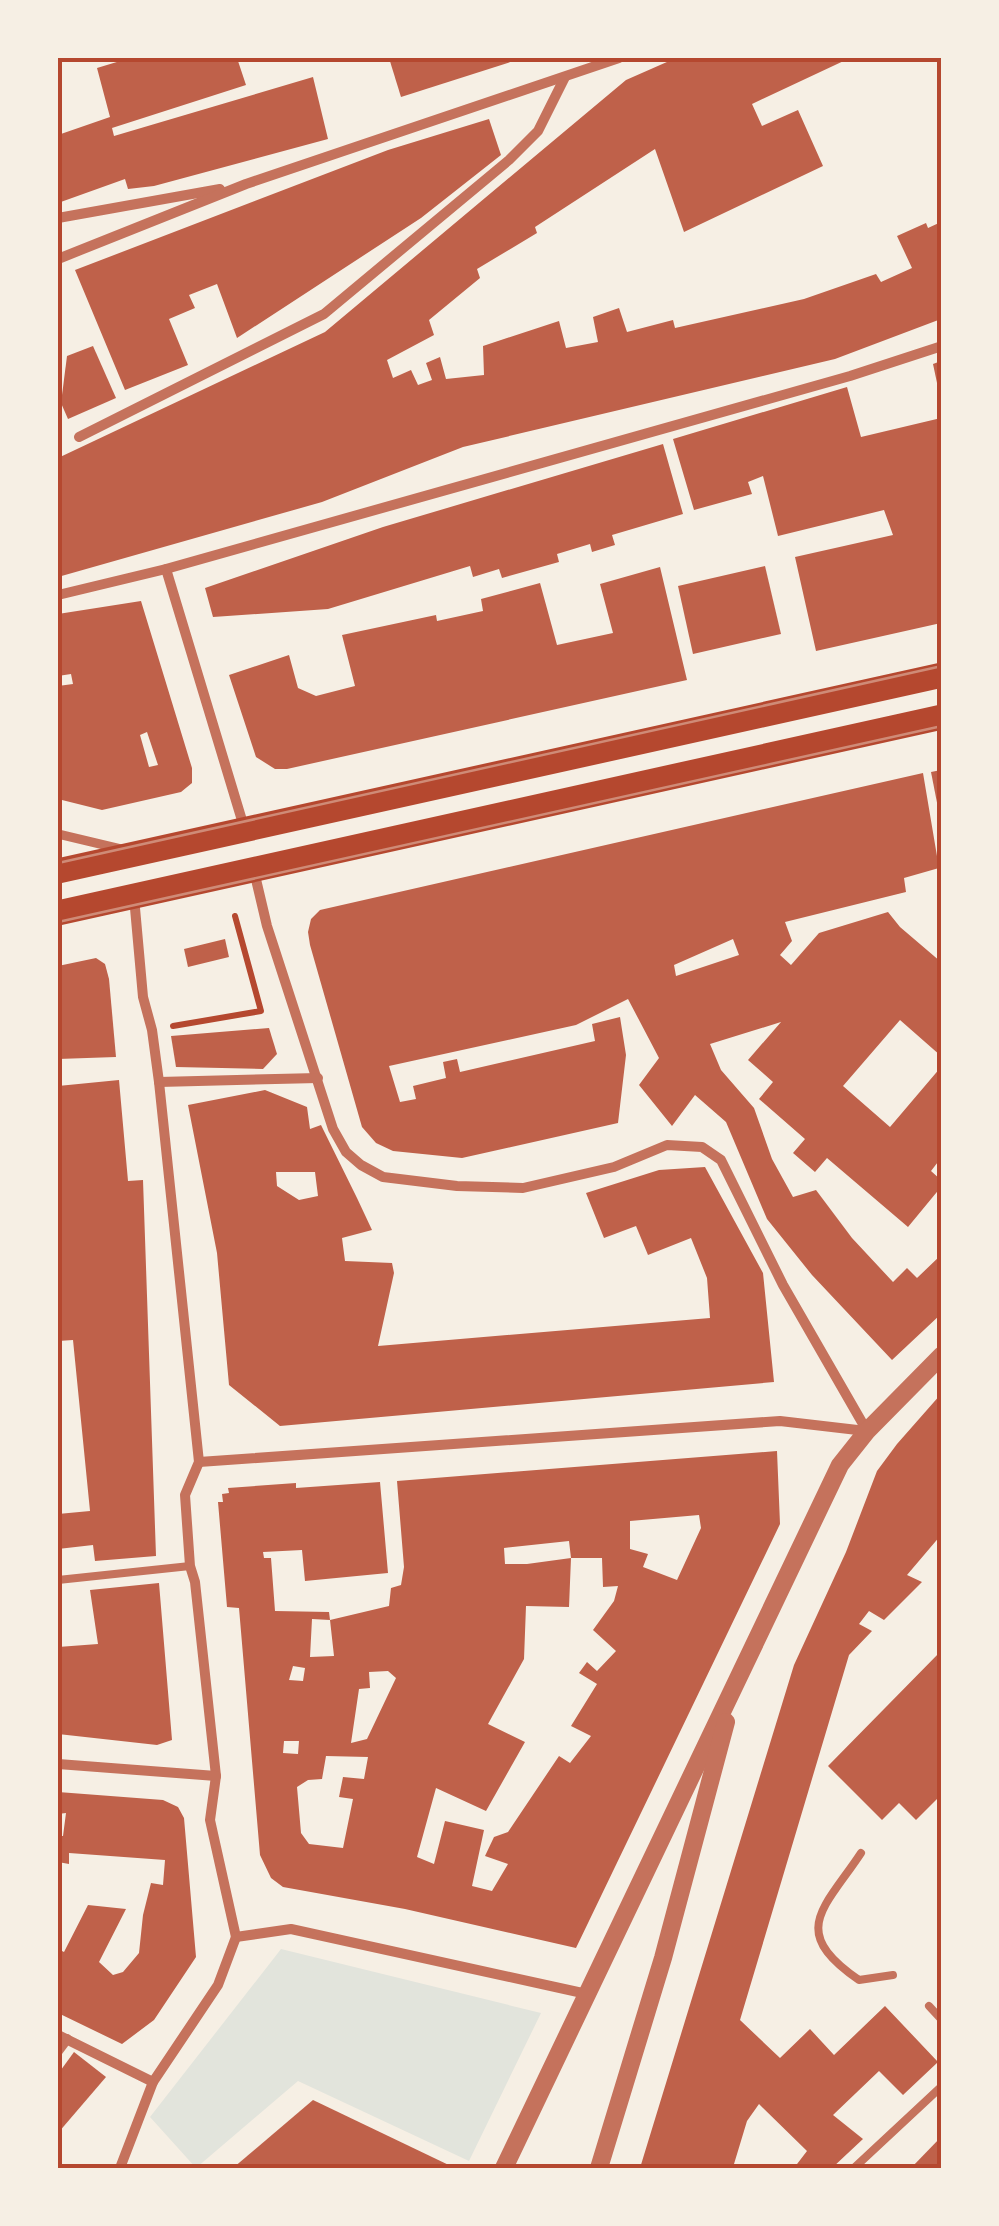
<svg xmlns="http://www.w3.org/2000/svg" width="999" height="2226" font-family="'Archivo Narrow',sans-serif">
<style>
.green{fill:#e2e4dc}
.building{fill:#bf614a;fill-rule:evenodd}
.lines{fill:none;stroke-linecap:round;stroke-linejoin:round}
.path{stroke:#b5482f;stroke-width:6}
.service{stroke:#c5725c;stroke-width:8}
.pedestrian{stroke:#c5725c;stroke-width:9}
.minor{stroke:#c5725c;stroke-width:10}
.tertiary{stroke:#c5725c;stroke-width:18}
.primary{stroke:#b5482f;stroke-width:25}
.tram{stroke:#cf8b77;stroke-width:2.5}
.neatline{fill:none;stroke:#b5482f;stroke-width:4}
</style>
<rect width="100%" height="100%" fill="#f6efe4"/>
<polygon class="green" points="281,1949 541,2013 469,2161 298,2081 196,2168 150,2117"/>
<g class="building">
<polygon points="130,58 237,58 246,85 112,128 114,136 313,77 328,139 154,186 128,189 125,179 58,203 58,135 110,117 97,68"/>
<polygon points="389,58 523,58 401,97"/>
<polygon points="676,58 850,58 752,104 762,126 798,110 823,166 684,232 655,149 535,227 537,233 477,269 480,278 429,320 434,335 387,360 393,378 411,370 418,385 432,380 426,363 440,357 446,379 484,375 483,346 559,321 566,348 598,342 593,317 619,308 627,332 673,320 675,328 804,299 876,274 881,282 912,268 897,236 926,223 928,228 941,222 941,319 835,359 463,447 322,502 58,577 58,458 325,332 626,80"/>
<polygon points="489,119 501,155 421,218 237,338 217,284 189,295 195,308 169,319 188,365 125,390 75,270 388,150"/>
<polygon points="93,346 116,398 68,419 61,403 67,356"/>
<polygon points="941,361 941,396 940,397 933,364"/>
<polygon points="847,387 861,437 941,418 941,623 816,651 795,557 893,535 884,510 778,536 763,476 748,482 752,494 694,510 673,439"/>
<polygon points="663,444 683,514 612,535 615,545 592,552 590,544 557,554 559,562 502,578 499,569 473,577 470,566 328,609 213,617 205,588 383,527"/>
<polygon points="765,566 781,634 693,654 678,586"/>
<polygon points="660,567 687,680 287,769 275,769 256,757 229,675 289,655 298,688 316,696 355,686 342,635 436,615 437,621 483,611 481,599 540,583 557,645 613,633 600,584"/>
<path d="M141,601L192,768V783L181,792L102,810L58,799V686L73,684L71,674L58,676V614ZM147,732L158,765L149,767L140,735Z"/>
<polygon points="941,770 941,817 940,818 931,772"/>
<path d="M923,773L939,868L904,878L906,892L785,922L792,941L780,955L791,965L819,933L888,912L900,927L941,962V1056L900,1020L843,1086L890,1127L941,1067V1158L931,1171L941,1180V1187L908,1227L827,1158L815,1172L793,1153L805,1139L759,1099L773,1082L748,1060L781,1022L710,1044L721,1070L754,1108L772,1159L793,1197L816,1190L852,1238L893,1282L907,1268L917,1278L941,1255V1314L892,1360L812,1275L767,1219L726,1122L695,1095L672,1126L639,1085L659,1058L628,999L576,1025L389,1066L400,1102L416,1099L413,1086L446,1078L443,1062L457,1059L460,1072L595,1041L592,1024L620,1017L626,1055L618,1123L462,1158L393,1151L376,1143L362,1127L310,945L308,932L311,919L320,910ZM733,939L739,955L676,976L674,965Z"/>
<polygon points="225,939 229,957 188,967 184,949"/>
<polygon points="96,958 105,964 109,979 116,1057 58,1059 58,966"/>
<polygon points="269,1028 277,1054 263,1069 176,1067 171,1036"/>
<polygon points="119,1080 128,1181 143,1180 156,1556 95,1561 93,1545 58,1549 58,1514 90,1511 73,1340 58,1341 58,1086"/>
<path d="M265,1090L307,1107L310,1129L321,1125L357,1198L372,1230L342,1238L345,1261L392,1263L394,1273L378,1346L710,1318L707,1278L691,1238L648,1255L636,1226L604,1238L586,1193L659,1170L705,1167L763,1273L774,1382L280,1426L229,1385L217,1253L188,1105ZM276,1172H315L318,1196L299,1200L277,1186Z"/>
<polygon points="941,1394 941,1535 907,1575 922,1582 884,1620 869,1611 859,1624 872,1631 849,1655 740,2020 780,2058 810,2029 834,2055 885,2006 938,2062 903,2095 879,2071 833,2115 863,2139 832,2168 794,2168 807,2151 759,2104 747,2121 734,2164 746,2168 640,2168 794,1665 846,1552 877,1471 897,1444"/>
<path d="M777,1451L780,1524L576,1948L405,1909L283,1887L271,1878L260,1855L239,1608L227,1607L218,1502H223L222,1494L229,1493L228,1488L296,1483V1488L380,1482L388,1573L305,1581L302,1550L263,1552L264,1558H271L275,1611L329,1612L330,1620L312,1619L310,1657L334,1656L330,1620L389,1606L391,1588L401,1585L404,1567L397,1481ZM699,1515L701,1528L677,1580L643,1567L648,1554L630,1549V1521ZM569,1541L571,1558L527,1564H505L504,1548ZM571,1558H602L603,1587L618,1586L614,1601L593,1630L616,1651L597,1671L587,1662L579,1673L597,1684L571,1726L591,1736L570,1763L559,1756L508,1832L494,1837L485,1856L508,1864L492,1891L472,1886L484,1830L445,1821L434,1864L417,1857L436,1788L486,1811L525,1742L488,1724L524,1659L526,1606L569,1607ZM293,1666L305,1668L303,1681L289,1680ZM388,1671L396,1678L367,1739L351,1743L359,1689L370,1688L369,1672ZM284,1741H299L298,1754L283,1753ZM326,1756L368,1757L364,1779L343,1777L339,1797L353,1799L343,1848L309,1844L301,1833L297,1787L308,1780L322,1779Z"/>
<polygon points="159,1583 172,1740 157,1745 58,1734 58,1647 98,1644 90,1590"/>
<polygon points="941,1651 941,1795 916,1820 899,1803 882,1820 828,1766"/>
<polygon points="58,1792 163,1800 178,1807 184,1818 196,1957 154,2020 122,2044 58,2013 58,1949 64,1952 88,1905 126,1909 99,1962 113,1975 123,1972 139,1953 143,1915 151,1883 163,1885 165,1860 69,1853 69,1864 58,1862 58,1836 63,1836 66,1813 58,1814"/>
<polygon points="74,2052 106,2077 58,2133 58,2074"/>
<polygon points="313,2100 455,2168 233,2168"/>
<polygon points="941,2137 941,2168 911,2168"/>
</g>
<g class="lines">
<polyline class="path" points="173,1026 261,1011 235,916"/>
<g class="service">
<polyline points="58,1580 190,1566"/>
<path d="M861,1853C824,1909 788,1931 859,1980L893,1975"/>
<polyline points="929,2006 942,2020"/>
<polyline points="854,2168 942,2086"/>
</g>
<polyline class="pedestrian" points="58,834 121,849"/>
<g class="minor">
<polyline points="58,218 220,189"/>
<polyline points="58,259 246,184 619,58"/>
<polyline points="79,437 324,314 509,160 538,131 565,77"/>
<polyline points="166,569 244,827"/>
<polyline points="58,595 166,569 850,376 942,346"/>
<polyline points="254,871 267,926 333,1129 346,1152 361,1165 383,1177 457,1186 523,1188 614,1167 667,1145 702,1147 721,1160 783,1285 867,1431"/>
<polyline points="134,897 143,997 152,1030 159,1082 199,1462 185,1495 190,1566 195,1582 216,1776 210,1820 236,1937"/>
<polyline points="159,1082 318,1078"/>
<polyline points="199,1462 780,1421 866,1431"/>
<polyline points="58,1764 216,1776"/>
<polyline points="236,1937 291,1929 587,1994"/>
<polyline points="58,2035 153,2082"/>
<polyline points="58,2051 67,2039"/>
<polyline points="120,2168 153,2082 218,1985 236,1937"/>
</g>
<g class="tertiary">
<polyline points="504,2168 840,1465 867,1431 942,1355"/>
<polyline points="599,2168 663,1958 726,1722"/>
</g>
<g class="primary">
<polyline points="58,871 942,675"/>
<polyline points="58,913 942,717"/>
</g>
<g class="tram">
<polyline points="58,863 942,666"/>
<polyline points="58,922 942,726"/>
</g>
</g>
<rect width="999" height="2226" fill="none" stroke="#f6efe4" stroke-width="120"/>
<rect x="60" y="60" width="879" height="2106" class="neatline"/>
</svg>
